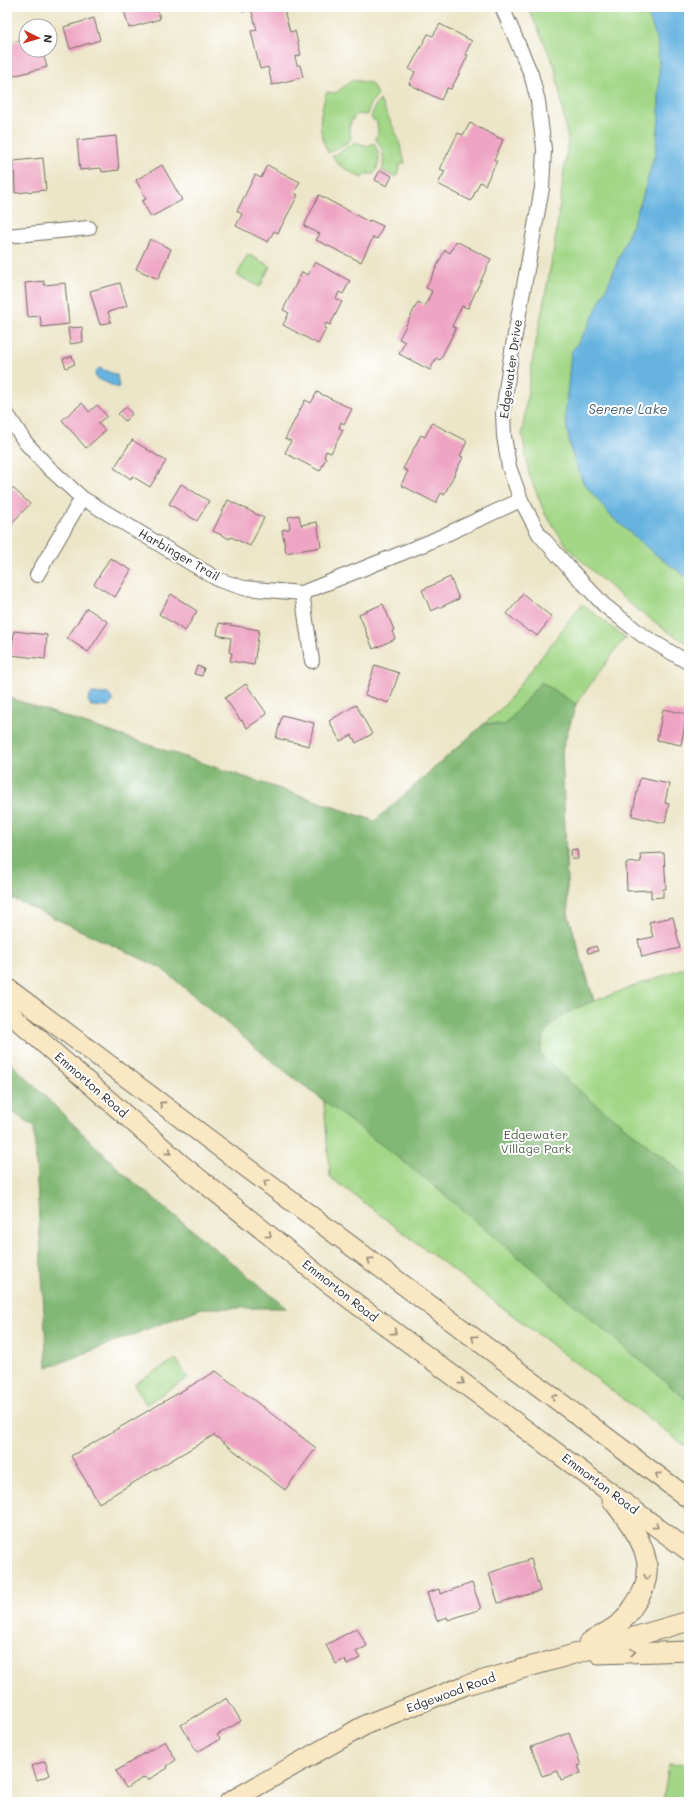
<svg xmlns="http://www.w3.org/2000/svg" width="696" height="1809" font-family="Mali,sans-serif">
<style>
.green{fill:#a3d787;stroke:#678159}
.forest{fill:#82b874;stroke:#567250}
.water{fill:#66b3e0;stroke:#486f86}
.building{fill:#eea4c3}
.lines{fill:none;stroke-linecap:round;stroke-linejoin:round}
.minor-casing{stroke:#6f6c62;stroke-width:16}
.secondary-casing{stroke:#6f6c62;stroke-width:21}
.minor{stroke:#fff;stroke-width:14}
.secondary{stroke:#fae7c3;stroke-width:19}
.oneway{stroke:#928977}
.labels{text-anchor:middle;stroke-width:4;stroke-linejoin:round;paint-order:stroke}
.street-label{font-size:12px;fill:#2b2b2b;stroke:#fff}
.park-label{font-size:12px;fill:#4f5f47;stroke:#fff}
.water-label{font-size:13px;font-style:italic;fill:#436173;stroke:#fff}
</style>
<rect width="100%" height="100%" fill="#fff"/>
<filter id="ink" filterUnits="userSpaceOnUse"><feTurbulence type="fractalNoise" baseFrequency=".025" numOctaves="2"/><feDisplacementMap in="SourceGraphic" scale="8" xChannelSelector="R" yChannelSelector="G"/><feConvolveMatrix kernelMatrix="1 2 1 2 8 2 1 2 1" color-interpolation-filters="sRGB"/></filter>
<filter id="wash" filterUnits="userSpaceOnUse"><feTurbulence type="fractalNoise" baseFrequency=".012" numOctaves="4" result="noise"/><feDisplacementMap in="SourceGraphic" scale="16" xChannelSelector="R" yChannelSelector="G"/><feGaussianBlur stdDeviation="0.9" result="paint"/><feColorMatrix in="noise" values="0 0 0 0 0 0 0 0 0 0 0 0 0 0 0 0 0 1.4 0 .05"/><feComposite in="paint" operator="in"/></filter>
<g filter="url(#wash)">
<rect width="100%" height="100%" fill="#ece6c8"/>
<g class="green">
<polygon points="528,7 689,7 689,644 670,633 634,607 600,578 569,549 545,514 529,474 522,433 532,363 554,249 568,140 555,67"/>
<path d="M352,80L371,83L378,96L370,103L367,115L357,114C349,122 348,127 351,138L347,143L328,153C318,129 318,117 327,92L336,93Z"/>
<path d="M380,100L397,135L405,163L401,164L396,177L382,171C385,158 384,149 375,138L378,134L377,122L371,118L375,106Z"/>
<path d="M354,142L368,146L374,143C380,155 381,162 374,174H365L362,178L359,177L338,164L332,156L345,149Z"/>
<polygon points="248,254 270,266 260,287 237,275"/>
<polygon points="582,604 627,639 623,640 576,704 562,750 568,914 594,1001 689,966 689,1444 684,1445 330,1177 299,795 375,821 503,707"/>
<polygon points="176,1359 188,1378 146,1404 134,1384"/>
<polygon points="689,1763 689,1802 663,1802 669,1764"/>
</g>
<g class="forest">
<path d="M541,682L576,704L562,750L568,914L594,1001C567,1012 542,1021 540,1054L583,1094L689,1178V1402L426,1179L273,1062L161,968L7,896V697L375,821L485,723L505,725Z"/>
<polygon points="7,1059 124,1174 287,1308 202,1308 47,1368 34,1127 7,1108"/>
</g>
<g class="water">
<polygon points="645,7 689,7 689,579 651,551 611,516 583,482 571,451 565,416 571,353 588,327 611,278 641,202 656,150 659,117 659,64 657,39"/>
<polygon points="99,368 117,375 119,386 118,388 96,378 95,372"/>
<polygon points="92,693 108,694 114,700 108,707 91,706 88,700"/>
</g>
<g id="blocks">
<g class="building">
<polygon points="123,7 157,7 160,19 129,28"/>
<polygon points="242,7 283,7 290,32 295,31 301,55 295,57 297,65 300,65 303,77 272,85 268,67 260,69 251,31 257,30 251,9 243,12"/>
<polygon points="94,18 100,40 70,49 64,27"/>
<polygon points="440,24 472,41 465,54 468,55 460,72 451,89 447,88 441,100 409,84 415,72 409,69 428,34 433,36"/>
<polygon points="19,40 20,44 26,42 26,50 42,50 47,67 9,77 7,68 7,44"/>
<polygon points="470,123 503,140 494,160 497,161 485,185 480,182 471,201 438,184 445,171 440,169 458,133 463,135"/>
<polygon points="116,136 119,170 102,172 101,168 80,170 77,140"/>
<polygon points="43,158 46,190 15,193 14,161"/>
<polygon points="162,165 182,200 151,217 142,201 146,199 136,180"/>
<polygon points="267,165 300,182 294,193 298,195 278,233 274,231 268,242 236,226 242,214 237,211 255,175 261,178"/>
<polygon points="380,170 392,176 387,186 375,180"/>
<polygon points="319,195 369,222 370,220 383,226 377,239 373,237 361,262 316,240 320,234 304,226"/>
<polygon points="150,239 171,249 158,279 136,269"/>
<polygon points="456,241 491,259 468,308 462,306 452,326 456,328 440,360 436,358 430,370 399,354 405,342 399,339 418,302 425,306 432,291 426,288 445,250 450,253"/>
<polygon points="315,262 350,281 343,294 339,292 336,299 342,302 330,325 326,323 324,328 326,329 318,344 283,325 289,313 283,310 302,272 308,275"/>
<polygon points="44,281 44,285 65,283 69,324 42,327 40,316 28,317 25,283"/>
<polygon points="120,283 127,306 108,312 111,322 100,325 90,291"/>
<polygon points="82,327 83,342 70,344 68,328"/>
<polygon points="72,356 75,364 66,368 63,359"/>
<polygon points="317,392 352,409 344,424 341,422 339,428 343,430 331,453 326,451 324,457 326,458 320,471 285,453 291,441 285,439 305,400 311,403"/>
<polygon points="82,403 89,412 97,405 107,416 98,423 105,431 86,448 62,420"/>
<polygon points="126,407 132,414 125,421 118,414"/>
<polygon points="432,423 467,441 460,456 463,457 444,495 441,493 436,503 401,485 408,471 403,469 421,435 425,437"/>
<polygon points="132,440 166,461 150,487 132,476 131,479 114,468"/>
<polygon points="181,484 209,501 197,521 169,504"/>
<polygon points="13,488 30,504 7,528 7,494"/>
<polygon points="228,500 264,518 250,546 231,537 230,539 213,531"/>
<polygon points="299,515 301,525 317,522 321,547 286,553 282,530 289,529 290,527 288,517"/>
<polygon points="110,558 131,570 115,597 94,584"/>
<polygon points="450,577 459,599 431,611 422,590"/>
<polygon points="171,594 197,611 185,631 159,614"/>
<polygon points="523,594 552,617 537,636 531,631 529,632 507,614"/>
<polygon points="383,604 394,630 392,631 395,639 373,649 359,614"/>
<polygon points="87,608 108,622 88,652 67,638"/>
<polygon points="219,623 259,630 254,665 230,661 232,653 229,652 231,638 217,635"/>
<polygon points="14,631 47,635 45,659 11,655"/>
<polygon points="375,665 399,673 389,703 365,695"/>
<polygon points="197,666 204,668 202,676 194,674"/>
<polygon points="246,684 267,714 247,728 242,720 241,721 225,698"/>
<polygon points="356,705 372,734 356,743 352,735 340,741 329,721"/>
<polygon points="663,709 687,714 681,745 657,740"/>
<polygon points="282,715 314,723 309,746 276,738"/>
<polygon points="640,778 669,784 665,803 669,804 665,823 632,816"/>
<polygon points="577,849 578,859 572,859 571,850"/>
<polygon points="664,853 666,889 663,889 663,897 651,898 651,890 627,891 626,863 641,862 640,854"/>
<polygon points="673,917 680,948 642,957 638,940 653,937 649,922"/>
<polygon points="596,946 598,951 588,953 587,949"/>
<polygon points="216,1371 316,1448 285,1490 214,1435 99,1503 71,1456"/>
<polygon points="531,1559 540,1591 498,1603 489,1573"/>
<polygon points="472,1583 481,1609 448,1620 447,1617 437,1621 427,1593 439,1589 440,1594"/>
<polygon points="357,1628 367,1646 356,1652 360,1658 347,1665 345,1659 336,1664 326,1645"/>
<polygon points="227,1698 241,1721 217,1735 220,1739 197,1752 181,1725"/>
<polygon points="569,1733 581,1765 578,1766 581,1773 561,1780 558,1771 542,1776 531,1747"/>
<polygon points="165,1741 176,1760 167,1766 168,1768 148,1780 145,1777 126,1788 116,1771"/>
<polygon points="45,1761 50,1775 37,1780 32,1766"/>
</g>
</g>
</g>
<g filter="url(#ink)">
<use href="#blocks" fill-opacity="0" stroke="#6f6c62" stroke-width="1"/>
<g class="lines">
<g class="minor-casing">
<g id="minor">
<polyline points="502,7 531,74 538,101 544,149 542,188 510,362 503,413 504,436 509,467 521,500 539,534 569,568 604,605 642,635 689,663"/>
<polyline points="7,236 89,228"/>
<polyline points="7,414 25,442 49,468 82,498 219,580 244,588 302,593 427,543 521,500"/>
<polyline points="37,575 82,498"/>
<polyline points="302,593 312,661"/>
</g>
</g>
<g class="secondary-casing">
<g id="secondary">
<polyline points="7,988 689,1499"/>
<polyline points="7,1011 181,1164 327,1282 689,1551"/>
<path d="M588,1643C599,1636 612,1630 622,1621C627,1617 631,1610 635,1604C664,1565 636,1532 612,1500"/>
<polyline points="599,1654 689,1651"/>
<polyline points="229,1802 367,1724 466,1685 689,1621"/>
</g>
</g>
<use href="#minor" class="minor"/>
<use href="#secondary" class="secondary"/>
</g>
<defs><path id="oneway-chevron" d="M-2-3.5L2.5 0L-2 3.5" fill="none" stroke-width="1.6" stroke-linecap="round" stroke-linejoin="round"/></defs>
<g class="oneway">
<use href="#oneway-chevron" transform="translate(162 1104) rotate(-143)"/>
<use href="#oneway-chevron" transform="translate(169 1152) rotate(41)"/>
<use href="#oneway-chevron" transform="translate(266 1182) rotate(-143)"/>
<use href="#oneway-chevron" transform="translate(269 1235) rotate(39)"/>
<use href="#oneway-chevron" transform="translate(370 1260) rotate(-143)"/>
<use href="#oneway-chevron" transform="translate(394 1332) rotate(37)"/>
<use href="#oneway-chevron" transform="translate(474 1338) rotate(-143)"/>
<use href="#oneway-chevron" transform="translate(462 1382) rotate(36)"/>
<use href="#oneway-chevron" transform="translate(554 1397) rotate(-143)"/>
<use href="#oneway-chevron" transform="translate(658 1475) rotate(-143)"/>
<use href="#oneway-chevron" transform="translate(656 1526) rotate(37)"/>
<use href="#oneway-chevron" transform="translate(647 1577) rotate(99)"/>
<use href="#oneway-chevron" transform="translate(633 1652) rotate(-3)"/>
</g>
</g>
<g class="labels">
<g class="street-label">
<text transform="translate(511 369) rotate(-82)" y="4">Edgewater Drive</text>
<text transform="translate(179 555) rotate(30)" y="4">Harbinger Trail</text>
<text transform="translate(91 1085) rotate(41)" y="4">Emmorton Road</text>
<text transform="translate(340 1291) rotate(38)" y="4">Emmorton Road</text>
<text transform="translate(600 1484) rotate(37)" y="4">Emmorton Road</text>
<text transform="translate(451 1693) rotate(-20)" y="4">Edgewood Road</text>
</g>
<g class="park-label">
<text x="536" y="1139">Edgewater<tspan x="536" dy="14">Village Park</tspan></text>
</g>
<g class="water-label">
<text x="628" y="414">Serene Lake</text>
</g>
</g>
<rect width="696" height="1809" fill="none" stroke="#fff" stroke-width="24"/>
<g transform="translate(38 38) rotate(95)"><circle r="19" fill="#ffffff" stroke="#aaaaaa"/>
<path d="M0-3L7 15L0 10L-7 15Z" fill="#c8321e"/>
<text y="-6" font-size="11" font-weight="bold" text-anchor="middle" fill="#2b2b2b">N</text>
</g>
</svg>
